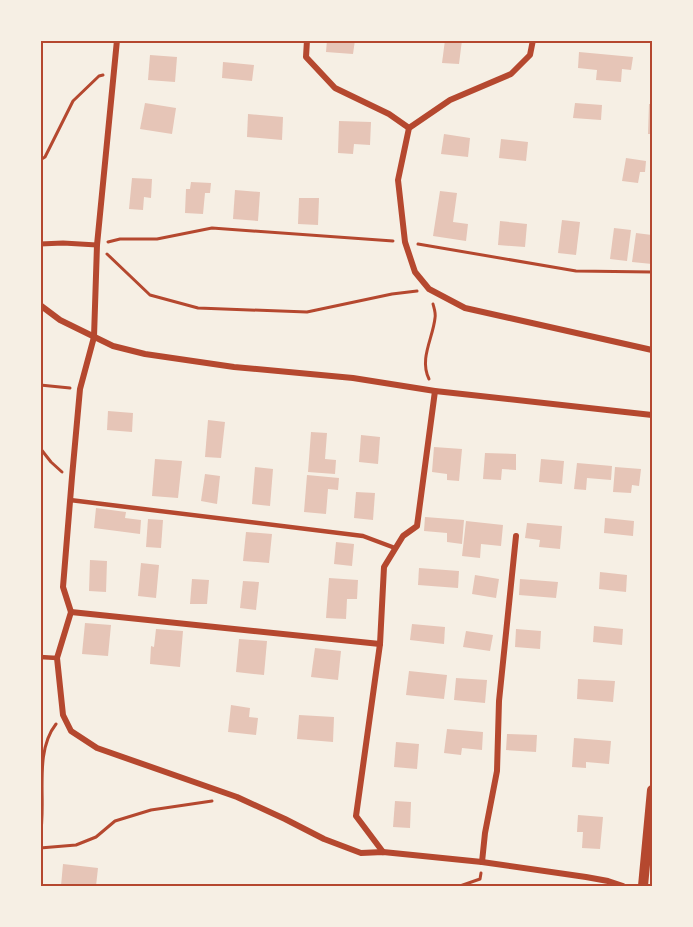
<svg xmlns="http://www.w3.org/2000/svg" width="693" height="927" font-family="'DejaVu Sans',sans-serif">
<style>
.building{fill:#e6c5b7}
.lines{fill:none;stroke-linecap:round;stroke-linejoin:round}
.path{stroke:#b5482f;stroke-width:3}
.service{stroke:#b5482f;stroke-width:4.5}
.pedestrian{stroke:#b5482f;stroke-width:5}
.minor{stroke:#b5482f;stroke-width:6}
.tertiary{stroke:#b5482f;stroke-width:10}
.neatline{fill:none;stroke:#b5482f;stroke-width:2}
</style>
<rect width="100%" height="100%" fill="#f6efe4"/>
<g class="building">
<polygon points="327,40 355,40 353,54 326,52"/>
<polygon points="445,40 462,40 459,64 442,63"/>
<polygon points="579,52 633,57 631,70 622,69 621,82 596,80 597,70 578,68"/>
<polygon points="150,55 177,57 175,82 148,80"/>
<polygon points="223,62 254,65 252,81 222,78"/>
<polygon points="145,103 176,108 172,134 140,129"/>
<polygon points="575,103 602,105 601,120 573,118"/>
<polygon points="649,104 652,104 652,134 648,134"/>
<polygon points="248,114 283,117 282,140 247,137"/>
<polygon points="339,121 371,122 370,145 354,144 353,154 338,153"/>
<polygon points="444,134 470,138 468,157 441,154"/>
<polygon points="501,139 528,142 526,161 499,158"/>
<polygon points="626,158 646,161 645,172 640,172 638,183 622,181"/>
<polygon points="132,178 152,179 151,198 144,197 143,210 129,209"/>
<polygon points="191,182 211,183 210,193 205,193 203,214 185,213 186,189 190,189"/>
<polygon points="235,190 260,192 258,221 233,219"/>
<polygon points="440,191 457,193 453,222 468,224 466,241 433,236"/>
<polygon points="299,198 319,198 318,225 298,224"/>
<polygon points="562,220 580,222 576,255 558,253"/>
<polygon points="500,221 527,224 525,247 498,245"/>
<polygon points="614,228 631,230 627,261 610,259"/>
<polygon points="636,233 652,235 652,264 632,262"/>
<polygon points="108,411 133,413 132,432 107,430"/>
<polygon points="208,420 225,422 221,458 205,457"/>
<polygon points="311,432 327,433 325,459 336,460 335,474 308,472"/>
<polygon points="361,435 380,437 378,464 359,462"/>
<polygon points="434,447 462,449 459,481 447,480 447,474 432,472"/>
<polygon points="485,453 516,454 516,470 502,469 501,480 483,479"/>
<polygon points="155,459 182,461 178,498 152,496"/>
<polygon points="541,459 564,461 562,484 539,482"/>
<polygon points="577,463 612,466 611,480 587,478 586,490 574,489"/>
<polygon points="255,467 273,469 270,506 252,504"/>
<polygon points="615,467 641,469 639,486 632,485 631,493 613,492"/>
<polygon points="205,474 220,476 217,504 201,501"/>
<polygon points="307,475 339,478 338,490 328,489 326,514 304,512"/>
<polygon points="356,492 375,493 373,520 354,518"/>
<polygon points="96,508 126,512 125,518 141,520 140,534 94,528"/>
<polygon points="425,517 464,520 462,544 447,542 447,533 424,531"/>
<polygon points="605,518 634,521 633,536 604,533"/>
<polygon points="148,519 163,520 161,548 146,547"/>
<polygon points="466,521 503,525 501,546 481,544 480,558 462,556"/>
<polygon points="527,523 562,526 560,549 539,547 540,540 525,538"/>
<polygon points="246,532 272,534 269,563 243,561"/>
<polygon points="336,542 354,544 352,566 334,564"/>
<polygon points="90,560 107,561 106,592 89,591"/>
<polygon points="141,563 159,565 156,598 138,596"/>
<polygon points="419,568 459,571 458,588 418,585"/>
<polygon points="600,572 627,575 626,592 599,589"/>
<polygon points="475,575 499,579 496,598 472,594"/>
<polygon points="329,578 358,580 357,599 347,599 346,619 326,618"/>
<polygon points="192,579 209,580 207,604 190,604"/>
<polygon points="520,579 558,582 556,598 519,595"/>
<polygon points="243,581 259,582 256,610 240,608"/>
<polygon points="85,623 111,625 108,656 82,654"/>
<polygon points="412,624 445,627 444,644 410,640"/>
<polygon points="594,626 623,629 622,645 593,642"/>
<polygon points="156,629 183,631 180,667 150,664 151,646 154,647"/>
<polygon points="516,629 541,631 540,649 515,647"/>
<polygon points="466,631 493,635 490,651 463,647"/>
<polygon points="239,639 267,641 264,675 236,672"/>
<polygon points="315,648 341,651 338,680 311,677"/>
<polygon points="409,671 447,675 444,699 406,695"/>
<polygon points="456,678 487,680 485,703 454,700"/>
<polygon points="578,679 615,681 613,702 577,699"/>
<polygon points="231,705 250,708 249,717 258,718 256,735 228,732"/>
<polygon points="299,715 334,717 333,742 297,739"/>
<polygon points="447,729 483,732 482,750 462,748 461,755 444,753"/>
<polygon points="507,734 537,735 536,752 506,750"/>
<polygon points="574,738 611,741 609,764 586,762 586,768 572,767"/>
<polygon points="396,742 419,744 417,769 394,767"/>
<polygon points="395,801 411,802 410,828 393,827"/>
<polygon points="578,815 603,817 600,849 582,848 583,832 577,832"/>
<polygon points="63,864 98,868 96,886 61,886"/>
</g>
<g class="lines">
<g class="path">
<polyline points="40,160 45,157 73,101 99,76 103,75"/>
<polyline points="108,242 120,239 157,239 212,228 393,241"/>
<polyline points="418,244 576,271 652,272"/>
<polyline points="107,254 150,295 198,308 307,312 392,294 417,291"/>
<path d="M429,379C419,359 433,338 435,318C436,313 434,308 433,304"/>
<polyline points="40,385 70,388"/>
<polyline points="40,448 51,462 62,472"/>
<path d="M40,837C47,803 33,753 56,724"/>
<polyline points="40,848 76,845 96,837 115,821 151,810 212,801"/>
<polyline points="460,886 480,879 481,873"/>
</g>
<g class="service">
<polyline points="70,500 363,536 395,548"/>
<polyline points="40,657 57,658"/>
</g>
<polyline class="pedestrian" points="40,244 63,243 97,245"/>
<g class="minor">
<polyline points="117,40 97,245 94,337 80,389 72,477 63,587 71,612 57,658 63,715 71,731 97,748 237,797 285,819 324,839 361,853 383,852 482,862 586,877 608,881 623,886"/>
<polyline points="307,40 306,57 335,88 389,114 409,128"/>
<polyline points="533,40 530,55 511,74 450,100 409,128 398,180 405,242 415,272 429,289 465,308 652,350"/>
<polyline points="40,305 60,320 113,346 145,354 234,367 353,378 435,391 652,415"/>
<polyline points="71,612 380,644"/>
<polyline points="383,852 356,816 380,644 384,567 403,536 417,526 435,391"/>
<polyline points="482,862 485,833 497,771 499,701 516,536"/>
</g>
<polyline class="tertiary" points="643,886 652,790"/>
</g>
<rect width="693" height="927" fill="none" stroke="#f6efe4" stroke-width="84"/>
<rect x="42" y="42" width="609" height="843" class="neatline"/>
</svg>
